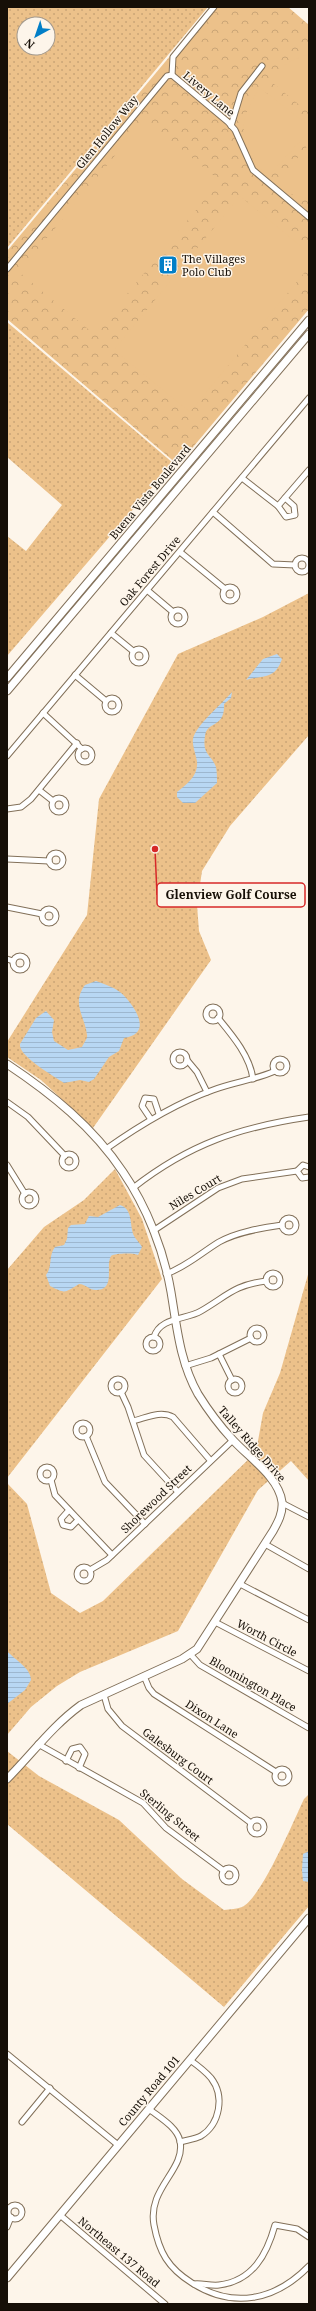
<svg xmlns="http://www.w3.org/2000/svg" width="316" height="2311" font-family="'Noto Serif',serif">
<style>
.grass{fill:url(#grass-dots);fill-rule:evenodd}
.forest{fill:url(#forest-crowns)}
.pitch{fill:#ecc18a}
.water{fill:url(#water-rules)}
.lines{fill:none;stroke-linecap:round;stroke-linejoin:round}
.street-casing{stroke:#827059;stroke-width:7}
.secondary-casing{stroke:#827059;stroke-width:9}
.street{stroke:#fff;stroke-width:5}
.secondary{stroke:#fff;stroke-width:7}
.labels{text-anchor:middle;stroke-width:3;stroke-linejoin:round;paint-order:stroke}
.street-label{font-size:11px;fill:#160f07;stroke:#fdf5ea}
.poi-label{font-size:11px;fill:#160f07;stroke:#fdf5ea;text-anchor:start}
.leader{fill:none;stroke:#d62828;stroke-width:1.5}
.callout-dot{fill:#d62828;stroke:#fdf5ea;stroke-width:1.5}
.callout{fill:#fdf5ea;stroke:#d62828;stroke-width:1.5}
.callout-label{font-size:12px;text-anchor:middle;font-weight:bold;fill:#160f07}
</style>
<defs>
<pattern id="grass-dots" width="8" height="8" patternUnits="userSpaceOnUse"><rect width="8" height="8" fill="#ecc18a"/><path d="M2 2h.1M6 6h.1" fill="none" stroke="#caa576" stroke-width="1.8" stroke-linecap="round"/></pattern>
<pattern id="forest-crowns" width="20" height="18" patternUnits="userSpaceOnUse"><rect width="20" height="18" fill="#ecc18a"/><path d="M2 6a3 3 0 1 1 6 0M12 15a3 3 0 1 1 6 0" fill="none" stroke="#caa576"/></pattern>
<pattern id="water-rules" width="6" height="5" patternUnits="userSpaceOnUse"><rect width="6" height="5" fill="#b8d7f3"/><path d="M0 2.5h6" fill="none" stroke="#9db7cf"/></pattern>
</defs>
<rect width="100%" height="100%" fill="#fdf5ea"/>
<g class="grass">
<path d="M7,7H208L7,248ZM24,24H48V48H24Z"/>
<polygon points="7,322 173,463 7,656 7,536 26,551 62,505 7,457"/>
<polygon points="309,593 309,735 230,826 202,871 197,905 199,931 211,960 93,1128 41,1080 7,1057 7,1042 87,915 99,799 178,654 263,617"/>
<polygon points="115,1169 142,1219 162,1279 7,1478 7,1270 44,1227 84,1200"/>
<polygon points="309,1271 309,1481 291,1461 258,1490 178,1631 80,1672 57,1686 31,1707 7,1735 7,1483 27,1504 51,1593 80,1613 103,1601 256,1452 263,1413 280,1373"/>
<path d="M7,1751L39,1776L119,1820L182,1879L224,1910C230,1909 237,1909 242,1907C261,1899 294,1820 304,1799L309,1794V1906L224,2007L7,1824Z"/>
</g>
<polygon class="forest" points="211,7 288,7 309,25 309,309 178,465 7,319 7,251"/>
<g class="pitch">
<path d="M309,54V113L268,79C281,65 292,60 309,54Z"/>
<path d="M260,88L308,125L309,131L268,177C238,149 236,120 260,88Z"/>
<polygon points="145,119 220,181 94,334 19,272"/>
<polygon points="309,144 309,199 291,194 276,184"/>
<polygon points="240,196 309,253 309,267 190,412 114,350"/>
</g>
<g class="water">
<path d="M277,654L282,659C275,680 263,675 246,680L263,659Z"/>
<path d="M232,692L231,698L224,704C225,729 207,720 205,736C202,755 211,754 216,767C217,772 217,778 217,783L195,803H183L177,797V792C188,783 201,774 196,757C195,752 192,745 193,739C195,726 223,703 232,692Z"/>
<path d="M96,981C104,984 113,987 120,992C133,1003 155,1034 124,1038L119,1051L109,1057L94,1079L89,1082L80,1080L64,1083C54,1076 18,1056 20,1044L36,1018L46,1011L54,1020L52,1032L54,1041L68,1050L82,1047C83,1044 88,1038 87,1035C85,1016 71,1004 85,985Z"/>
<path d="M120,1205C134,1210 129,1226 134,1236C136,1240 140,1243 142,1247L138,1255C133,1253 116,1253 111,1256C105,1266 116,1289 97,1290C90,1291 86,1284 79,1284C64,1293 66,1294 50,1286L46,1275C53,1266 48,1256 55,1247L64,1245L67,1239L68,1228L71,1225L85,1224L89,1216L98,1217Z"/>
<path d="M7,1651C15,1660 31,1668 31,1680L25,1690L7,1704Z"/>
<polygon points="309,1851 309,1882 303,1881 302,1870 303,1854"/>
</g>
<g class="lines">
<g class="street-casing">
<g id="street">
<polyline points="172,75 228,122 235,130 253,170 309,217"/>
<polyline points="172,75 173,57 214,7"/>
<polyline points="231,126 241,93 262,66"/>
<polyline points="7,269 162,82 167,76 172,75"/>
<polyline points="242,478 278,506 309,470"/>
<polyline points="278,506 286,517 295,515 294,506 285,498"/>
<polyline points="213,512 273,564 295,565"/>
<polyline points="180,552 225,589"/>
<circle cx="302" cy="565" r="7"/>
<circle cx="230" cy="594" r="7"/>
<polyline points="147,590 173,612"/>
<circle cx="178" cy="617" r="7"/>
<polyline points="111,633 133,651"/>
<circle cx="139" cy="656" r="7"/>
<polyline points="75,675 106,701"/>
<circle cx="112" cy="705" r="7"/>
<polyline points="43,713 82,749"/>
<circle cx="85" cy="755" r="7"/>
<polyline points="7,756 309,398"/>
<polyline points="39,790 53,801"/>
<circle cx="59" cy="805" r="7"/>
<polyline points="7,809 21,807 31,799 77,743"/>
<circle cx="56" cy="860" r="7"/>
<polyline points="7,859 49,861"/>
<polyline points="7,907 42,914"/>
<circle cx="49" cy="916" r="7"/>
<circle cx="20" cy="963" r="7"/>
<polyline points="7,959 13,961"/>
<circle cx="213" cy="1014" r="7"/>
<path d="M218,1018C232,1035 250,1056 253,1079"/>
<circle cx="180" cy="1059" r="7"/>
<circle cx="280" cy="1066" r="7"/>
<polyline points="187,1060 197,1072 207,1092"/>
<polyline points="7,1102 28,1117 65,1156"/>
<polyline points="150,1118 142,1106 145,1098 154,1099 159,1114"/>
<path d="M106,1149C140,1125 174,1104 213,1090C234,1082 255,1080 275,1071"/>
<circle cx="69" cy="1161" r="7"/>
<polyline points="7,1165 25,1194"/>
<polyline points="309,1167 303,1165 297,1171 302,1178 309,1177"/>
<path d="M133,1188C189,1144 240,1127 309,1117"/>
<circle cx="29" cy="1199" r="7"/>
<circle cx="289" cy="1225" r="7"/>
<polyline points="153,1231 218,1188 242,1179 297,1171"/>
<circle cx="273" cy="1280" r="7"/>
<path d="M166,1274C186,1267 201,1253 219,1242C237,1232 261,1228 282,1225"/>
<circle cx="257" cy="1335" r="7"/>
<path d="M154,1337C160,1317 186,1320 201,1311C227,1296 234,1285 266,1281"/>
<circle cx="153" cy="1344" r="7"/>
<polyline points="219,1354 232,1380"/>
<polyline points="185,1366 211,1358 251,1338"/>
<circle cx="118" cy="1386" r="7"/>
<circle cx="235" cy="1386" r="7"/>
<polyline points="121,1392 128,1407 144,1455 178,1492"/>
<path d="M133,1421C146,1418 160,1410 173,1417L210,1460"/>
<circle cx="83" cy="1430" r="7"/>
<polyline points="86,1436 105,1482 145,1524"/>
<circle cx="47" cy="1474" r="7"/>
<polyline points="51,1480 55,1495 112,1555"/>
<polyline points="282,1503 309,1517"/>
<polyline points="69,1510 61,1519 63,1525 71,1527 78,1520"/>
<polyline points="265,1544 309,1569"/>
<circle cx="84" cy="1574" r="7"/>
<polyline points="90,1570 107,1560 233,1440"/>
<polyline points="240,1584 309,1620"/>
<polyline points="215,1622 309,1671"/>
<polyline points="190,1654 200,1665 309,1728"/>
<polyline points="144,1676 149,1688 154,1694 276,1772"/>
<polyline points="104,1695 108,1709 122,1726 251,1823"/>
<polyline points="38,1744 143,1803 166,1828 224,1871"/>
<polyline points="66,1761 72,1749 80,1747 85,1754 79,1768"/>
<circle cx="282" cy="1776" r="7"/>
<circle cx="257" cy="1827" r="7"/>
<circle cx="229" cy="1875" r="7"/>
<polyline points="7,2054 118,2145"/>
<path d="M149,2109C159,2117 177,2127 180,2141C186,2170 147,2188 154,2225C159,2252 168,2268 192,2283C233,2309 275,2301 309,2266"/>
<polyline points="22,2122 50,2088"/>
<path d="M180,2142C187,2140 195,2139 201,2136C220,2124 225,2096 211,2078C205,2071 197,2065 190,2060"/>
<circle cx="15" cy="2212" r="7"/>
<polyline points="60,2215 165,2304"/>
<polyline points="7,2227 11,2217"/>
<path d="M194,2284C202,2283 210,2286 219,2285C253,2281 267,2254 275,2225L297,2229L309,2237"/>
</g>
</g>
<g class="secondary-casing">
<g id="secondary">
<polyline points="7,678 309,320"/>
<polyline points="7,691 309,334"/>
<path d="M7,1064C52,1094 93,1127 123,1172C147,1207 164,1251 171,1292C177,1328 180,1362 198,1394C208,1410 219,1425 232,1439C248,1457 279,1477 282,1502C283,1513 278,1522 273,1531L197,1649L182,1659L81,1705C52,1726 32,1754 7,1779"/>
<polyline points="7,2278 309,1918"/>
</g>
</g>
<use href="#street" class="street"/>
<use href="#secondary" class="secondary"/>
</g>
<defs>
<g id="building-square" transform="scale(1)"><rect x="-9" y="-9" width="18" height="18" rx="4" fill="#027fc7" stroke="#fdf5ea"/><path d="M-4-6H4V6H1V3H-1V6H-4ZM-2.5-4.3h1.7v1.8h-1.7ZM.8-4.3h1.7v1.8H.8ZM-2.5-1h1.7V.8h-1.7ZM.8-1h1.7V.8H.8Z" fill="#fff"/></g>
</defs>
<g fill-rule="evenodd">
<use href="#building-square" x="168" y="265"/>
</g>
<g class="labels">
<g class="street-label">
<text transform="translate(209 94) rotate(40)" y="4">Livery Lane</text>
<text transform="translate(107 132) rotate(-51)" y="4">Glen Hollow Way</text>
<text transform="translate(150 492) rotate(-50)" y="4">Buena Vista Boulevard</text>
<text transform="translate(150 571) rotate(-50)" y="4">Oak Forest Drive</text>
<text transform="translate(195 1192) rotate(-31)" y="4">Niles Court</text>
<text transform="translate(252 1444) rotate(49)" y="4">Talley Ridge Drive</text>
<text transform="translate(156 1499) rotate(-44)" y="4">Shorewood Street</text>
<text transform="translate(267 1638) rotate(28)" y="4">Worth Circle</text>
<text transform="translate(253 1684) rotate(30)" y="4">Bloomington Place</text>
<text transform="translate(212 1719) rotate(33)" y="4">Dixon Lane</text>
<text transform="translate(178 1756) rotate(37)" y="4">Galesburg Court</text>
<text transform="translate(170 1815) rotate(40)" y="4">Sterling Street</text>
<text transform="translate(149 2091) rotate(-50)" y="4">County Road 101</text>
<text transform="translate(119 2252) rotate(40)" y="4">Northeast 137 Road</text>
</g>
<g class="poi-label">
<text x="182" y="263">The Villages<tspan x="182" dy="13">Polo Club</tspan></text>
</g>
</g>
<path class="leader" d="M155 849L157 895"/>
<circle class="callout-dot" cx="155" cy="849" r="4"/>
<rect class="callout" x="157" y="883" width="148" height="24" rx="4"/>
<g class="callout-label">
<text x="231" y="899">Glenview Golf Course</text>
</g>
<rect width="316" height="2311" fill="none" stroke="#160f07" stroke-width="16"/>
<g transform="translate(36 36) rotate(220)"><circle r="19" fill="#fdf5ea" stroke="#a1998f"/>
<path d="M0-3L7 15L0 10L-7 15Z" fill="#027fc7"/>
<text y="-6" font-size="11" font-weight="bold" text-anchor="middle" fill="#160f07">N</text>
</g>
</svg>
